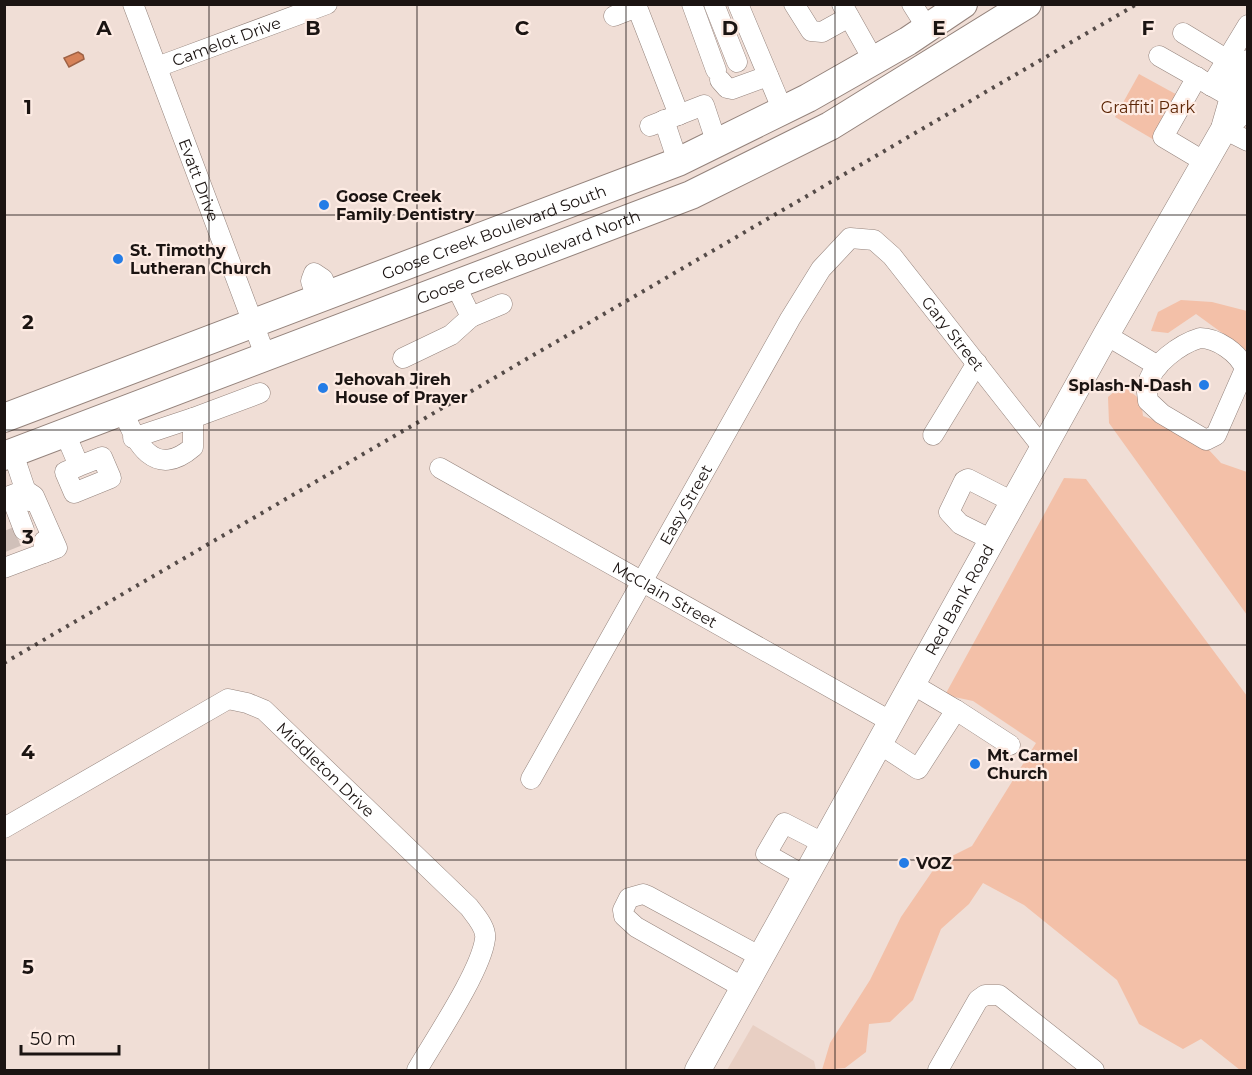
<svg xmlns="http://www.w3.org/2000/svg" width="1252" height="1075" font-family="Montserrat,sans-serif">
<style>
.built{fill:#e8cfc3}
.green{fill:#f3c0a8}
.water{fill:#d68259;stroke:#9e6144;stroke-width:1.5}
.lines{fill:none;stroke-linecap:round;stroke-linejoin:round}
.minor-tunnel{stroke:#d0c0b9;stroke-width:20;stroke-dasharray:20 10;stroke-linecap:butt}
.minor-casing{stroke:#94837c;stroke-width:21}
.major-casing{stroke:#94837c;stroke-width:27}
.highway-casing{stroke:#94837c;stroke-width:30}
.minor{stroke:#fff;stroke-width:20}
.major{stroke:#fff;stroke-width:26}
.highway{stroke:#fff;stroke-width:28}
.rail{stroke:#554b48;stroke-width:4;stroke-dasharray:3 6;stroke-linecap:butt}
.grid{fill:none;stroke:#1b1412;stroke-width:1.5;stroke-opacity:0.55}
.poi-dot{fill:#247ce6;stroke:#fdebe3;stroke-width:2}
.labels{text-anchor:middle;stroke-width:4.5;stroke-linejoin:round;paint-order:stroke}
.street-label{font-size:16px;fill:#1b1412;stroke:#fdebe3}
.park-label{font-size:16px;fill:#5b2505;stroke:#fdebe3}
.poi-label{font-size:16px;font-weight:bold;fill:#1b1412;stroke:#fdebe3;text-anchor:start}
.grid-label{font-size:20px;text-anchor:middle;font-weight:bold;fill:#1b1412;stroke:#fdebe3;stroke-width:4.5;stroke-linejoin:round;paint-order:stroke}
</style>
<rect width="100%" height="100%" fill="#f0ded6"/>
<polygon class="built" points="753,1025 814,1061 816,1070 727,1070"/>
<g class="green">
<polygon points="1139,74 1181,97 1156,141 1115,117"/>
<polygon points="1181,300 1212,302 1247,311 1247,351 1196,314 1168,333 1151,331 1158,312"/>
<polygon points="1122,385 1141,400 1143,416 1196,436 1221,463 1247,472 1247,615 1109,423 1108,397"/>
<polygon points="1064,478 1086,479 1247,696 1247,1070 1240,1070 1201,1039 1183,1049 1139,1024 1117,980 1024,905 983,883 969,904 941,929 913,1000 890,1022 869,1024 866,1052 845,1068 822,1070 830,1043 870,980 901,917 938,863 972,846 1036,743 973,701 945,695"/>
</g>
<polygon class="water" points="78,52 83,55 84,59 69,67 64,58"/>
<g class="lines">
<polyline class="minor-tunnel" points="4,531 13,553"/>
<g class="minor-casing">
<g id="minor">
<path id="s1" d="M133,4L265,355"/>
<polyline points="692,4 716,70"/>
<polyline points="714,4 737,62"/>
<polyline points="738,4 783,111"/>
<polyline points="794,4 811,31 822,32 849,17"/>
<polyline points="842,4 874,61"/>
<polyline points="912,4 927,28"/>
<polyline points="614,16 637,7 679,115"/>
<polyline points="1183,33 1244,70"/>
<polyline points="1159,56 1233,98"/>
<path id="s2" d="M157,67L327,4"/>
<polyline points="1197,77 1163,137 1205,162"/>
<polyline points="720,80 727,88 732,89 768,76"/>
<polyline points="1211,86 1248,25"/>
<polyline points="664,120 678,162"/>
<polyline points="650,126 704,105 717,144"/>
<polyline points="1224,129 1248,141"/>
<polyline points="317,299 311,281 314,273 323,279 329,295"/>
<polyline points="471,317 502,304"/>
<polyline points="1106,335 1158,366"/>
<path d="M1200,338C1217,338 1239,353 1245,369L1216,435L1206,440L1162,414L1148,401C1148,397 1146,390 1147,386C1152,364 1180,344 1200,338Z"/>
<polyline points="403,358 451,335 471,317 455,284"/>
<path d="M123,410C135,443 155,480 193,447V418L260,393"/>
<polyline points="65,433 79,466 65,472 74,493 111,478 102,457 79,466"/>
<polyline points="933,435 977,363"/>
<polyline points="133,438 193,418"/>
<polyline points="13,453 29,501"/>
<path id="s3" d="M440,468L890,721"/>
<polyline points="11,496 24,530"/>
<polyline points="4,498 25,490 34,496 57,548 44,553"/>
<polyline points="992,540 960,524 949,512 964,481 968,479 1013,502"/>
<polyline points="4,568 44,553 44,541"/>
<polyline points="912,684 956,710"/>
<polyline points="878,743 918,769 956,710 1010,745"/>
<path id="s4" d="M531,779L790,319L821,269L850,238L874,240L892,256L1043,448"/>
<path id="s5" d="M4,828L228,699L247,703L264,710L469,907C475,915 487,928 485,939C481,971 435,1039 417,1070"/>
<polyline points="805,876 766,854 784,823 823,843"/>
<polyline points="744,988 636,927 624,916 623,910 629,898 643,894 648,896 761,957"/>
<polyline points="938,1070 978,1000 985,995 999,995 1094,1070"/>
</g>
</g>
<g class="major-casing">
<g id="major">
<polyline points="1225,125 1238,80 1248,63"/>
<path id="s6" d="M698,1070L1106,335L1224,129L1248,104"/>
</g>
</g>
<g class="highway-casing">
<g id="highway">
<path id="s7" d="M4,418L678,162L808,98L908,41L963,4"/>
<path id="s8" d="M4,456L691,195L830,126L1027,4"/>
</g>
</g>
<use href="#minor" class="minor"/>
<use href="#major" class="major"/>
<use href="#highway" class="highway"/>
<polyline class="rail" points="4,663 1137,4"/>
</g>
<path class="grid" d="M209,4V1070M417,4V1070M626,4V1070M835,4V1070M1043,4V1070M4,215H1248M4,430H1248M4,645H1248M4,860H1248"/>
<g class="poi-dot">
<circle cx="324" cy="205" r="6"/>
<circle cx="118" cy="259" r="6"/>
<circle cx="1204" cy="385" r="6"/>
<circle cx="323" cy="388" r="6"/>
<circle cx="975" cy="764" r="6"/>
<circle cx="904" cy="863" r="6"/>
</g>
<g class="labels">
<g class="street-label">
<text dy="6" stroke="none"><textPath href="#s2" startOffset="74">Camelot Drive</textPath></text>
<text dy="6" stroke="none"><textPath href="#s1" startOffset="188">Evatt Drive</textPath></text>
<text dy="6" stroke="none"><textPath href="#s7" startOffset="524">Goose Creek Boulevard South</textPath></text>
<text dy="6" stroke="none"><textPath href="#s8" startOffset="561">Goose Creek Boulevard North</textPath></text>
<text dy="6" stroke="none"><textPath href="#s4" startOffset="776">Gary Street</textPath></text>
<text dy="6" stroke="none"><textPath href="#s4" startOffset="315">Easy Street</textPath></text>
<text dy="6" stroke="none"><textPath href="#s3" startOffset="258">McClain Street</textPath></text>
<text dy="6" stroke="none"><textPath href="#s6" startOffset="538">Red Bank Road</textPath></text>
<text dy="6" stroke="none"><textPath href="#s5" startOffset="382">Middleton Drive</textPath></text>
</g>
<g class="park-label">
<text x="1148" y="113">Graffiti Park</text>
</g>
<g class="poi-label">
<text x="336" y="202">Goose Creek<tspan x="336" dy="18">Family Dentistry</tspan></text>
<text x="130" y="256">St. Timothy<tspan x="130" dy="18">Lutheran Church</tspan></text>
<text x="335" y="385">Jehovah Jireh<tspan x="335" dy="18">House of Prayer</tspan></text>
<text x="1192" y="391" text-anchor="end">Splash-N-Dash</text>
<text x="987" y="761">Mt. Carmel<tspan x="987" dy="18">Church</tspan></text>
<text x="916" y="869">VOZ</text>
</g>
</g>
<g class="grid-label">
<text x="104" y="35">A</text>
<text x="313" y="35">B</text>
<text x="522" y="35">C</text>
<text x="730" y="35">D</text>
<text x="939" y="35">E</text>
<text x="1148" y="35">F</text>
<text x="28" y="114">1</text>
<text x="28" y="329">2</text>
<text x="28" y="544">3</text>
<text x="28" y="759">4</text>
<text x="28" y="974">5</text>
</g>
<rect width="1252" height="1075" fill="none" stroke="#1b1412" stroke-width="12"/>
<path d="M21 1045v9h98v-9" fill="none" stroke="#1b1412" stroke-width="3"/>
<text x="30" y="1045" font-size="18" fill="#1b1412" stroke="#fdebe3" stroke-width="4.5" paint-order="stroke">50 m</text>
</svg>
